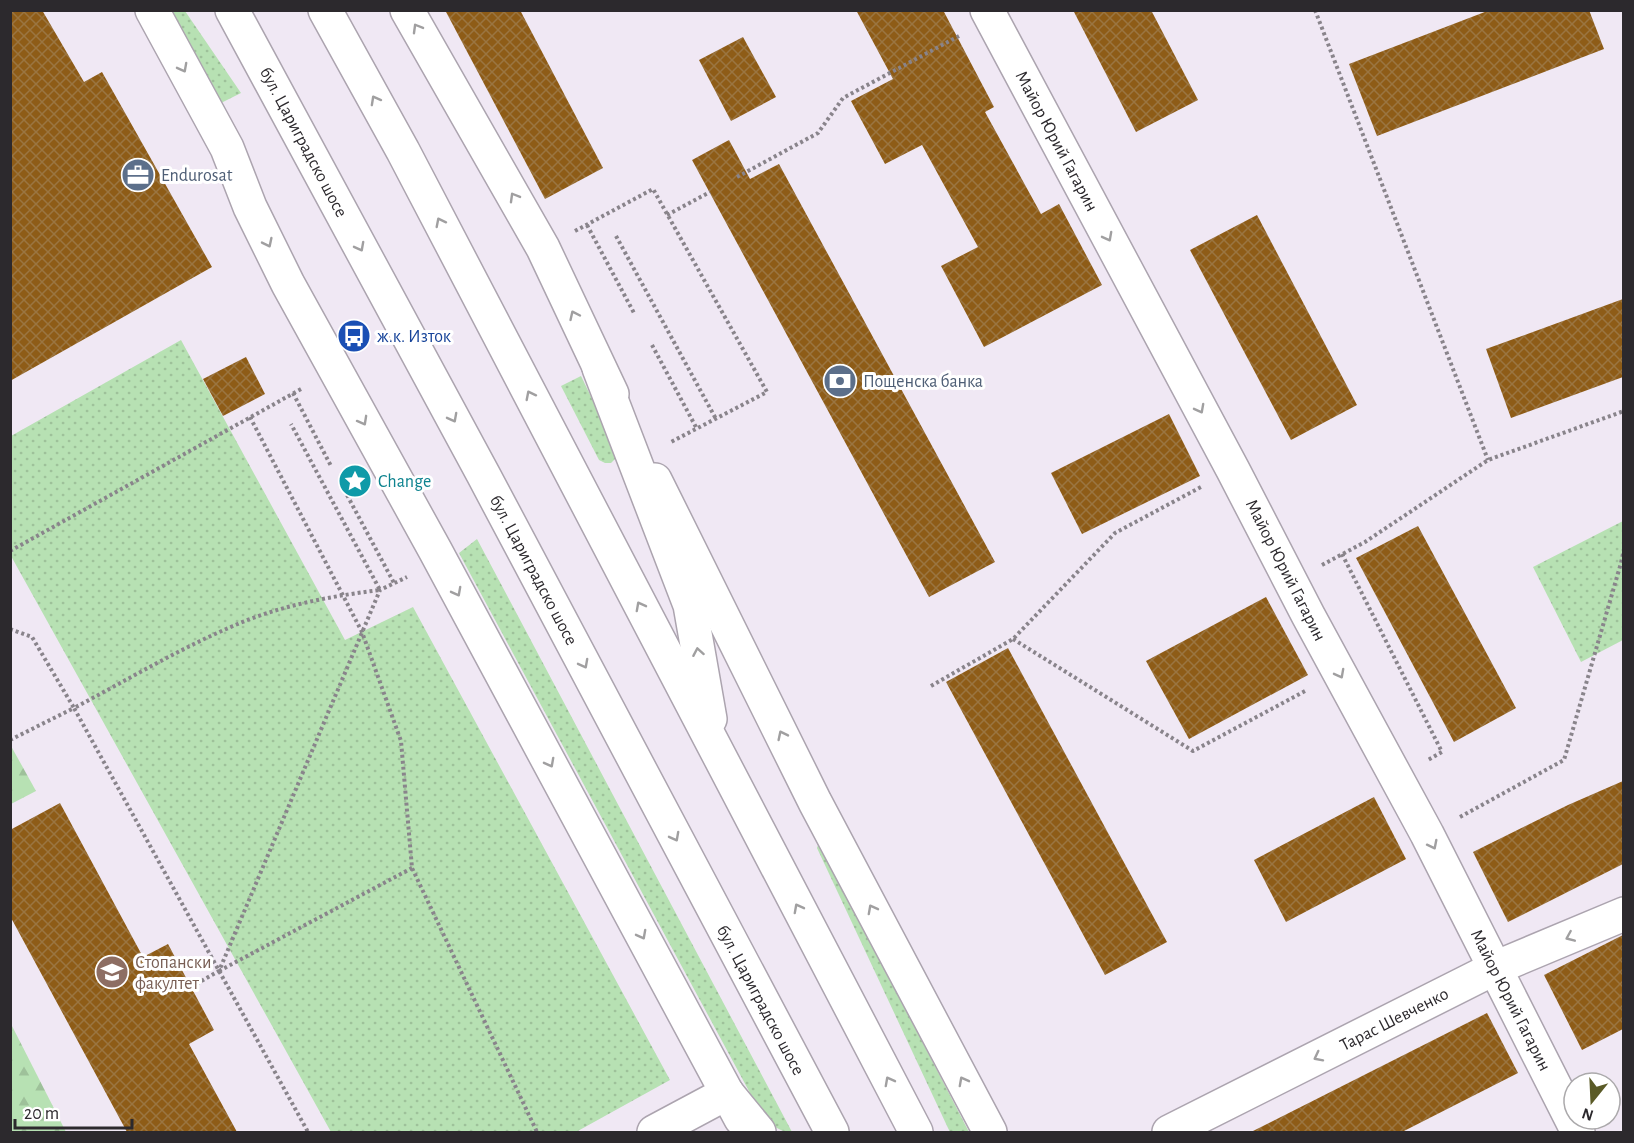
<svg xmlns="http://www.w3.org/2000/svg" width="1634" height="1143" font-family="'Alegreya Sans',sans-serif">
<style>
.grass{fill:url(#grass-dots)}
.forest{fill:url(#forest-firs)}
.building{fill:url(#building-cross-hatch)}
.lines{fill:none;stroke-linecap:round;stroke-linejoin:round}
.minor-casing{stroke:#aca4af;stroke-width:36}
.highway-casing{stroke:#aca4af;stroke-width:36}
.path{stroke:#89848b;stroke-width:4;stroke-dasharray:3 3;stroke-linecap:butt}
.minor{stroke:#fff;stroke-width:33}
.highway{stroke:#fff;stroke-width:33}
.oneway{stroke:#a09fa0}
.labels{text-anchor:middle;stroke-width:6;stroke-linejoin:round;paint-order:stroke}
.street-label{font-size:18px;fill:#2c292d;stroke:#fff}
.service-label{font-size:18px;fill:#4e5e75;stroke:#fff;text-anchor:start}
.transit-label{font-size:18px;fill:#164399;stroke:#fff;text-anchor:start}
.culture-label{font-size:18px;fill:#0d838f;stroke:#fff;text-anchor:start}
.education-label{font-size:18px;fill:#785e54;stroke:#fff;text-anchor:start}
</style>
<defs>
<pattern id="grass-dots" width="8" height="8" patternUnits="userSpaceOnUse" patternTransform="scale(1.5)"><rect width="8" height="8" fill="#b7e1b3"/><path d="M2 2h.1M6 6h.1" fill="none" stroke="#9ec19a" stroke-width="1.8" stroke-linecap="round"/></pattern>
<pattern id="forest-firs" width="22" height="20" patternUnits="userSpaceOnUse" patternTransform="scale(1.5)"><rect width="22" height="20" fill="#b7e1b3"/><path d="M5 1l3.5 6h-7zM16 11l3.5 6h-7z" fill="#9ec19a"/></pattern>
<pattern id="building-cross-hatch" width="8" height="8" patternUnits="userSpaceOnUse" patternTransform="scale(1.5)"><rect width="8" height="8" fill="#8e5c17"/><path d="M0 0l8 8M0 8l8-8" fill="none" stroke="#9a7541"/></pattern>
</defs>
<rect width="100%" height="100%" fill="#f0e8f4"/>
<g class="grass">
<polygon points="172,11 185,11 241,93 221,103"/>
<polygon points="181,340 345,640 413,607 670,1080 576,1132 331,1132 11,556 11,436"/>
<polygon points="581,376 617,450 617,457 611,463 605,463 599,460 561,386"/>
<polygon points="1623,521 1623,640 1581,662 1533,567"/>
<path d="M477,539L792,1132C774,1132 768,1119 757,1106L459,553Z"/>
<polygon points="819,842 969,1132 950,1132 948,1128 817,848"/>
</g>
<g class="forest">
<polygon points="11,746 36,791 11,804 10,804"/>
<polygon points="11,1024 66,1132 11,1132"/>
</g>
<g class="building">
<polygon points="10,10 42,10 84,82 102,72 212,267 10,381"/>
<polygon points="445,10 520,10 603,168 545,199"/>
<polygon points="856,10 943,10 994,107 985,112 1041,214 1059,204 1102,285 984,347 941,266 978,247 922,145 885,164 851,101 893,79"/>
<polygon points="1073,10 1151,10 1198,100 1136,132"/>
<polygon points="1490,10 1589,10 1604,49 1377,136 1349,64"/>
<polygon points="743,37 776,97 731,121 699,60"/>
<polygon points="729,140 750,179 779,164 995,562 929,597 692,160"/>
<polygon points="1257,215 1357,405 1291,440 1190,250"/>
<polygon points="1623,299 1623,377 1511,418 1486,349"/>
<polygon points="246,357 265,394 223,416 203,379"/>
<polygon points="1169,414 1200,476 1082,534 1051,473"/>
<polygon points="1418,526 1516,708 1454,742 1356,558"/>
<polygon points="1266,597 1308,675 1189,739 1146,661"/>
<polygon points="1008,648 1167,942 1105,975 946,682"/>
<polygon points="1623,781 1623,864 1508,922 1473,852 1568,805"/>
<polygon points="1374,797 1406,859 1286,922 1254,860"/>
<polygon points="60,803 143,957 168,944 214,1030 189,1044 237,1132 127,1132 10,916 10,830"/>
<polygon points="1623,935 1623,1029 1582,1050 1544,975"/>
<polygon points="1487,1013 1518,1073 1402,1132 1251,1132"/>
</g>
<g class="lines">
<g class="minor-casing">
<g id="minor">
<polyline points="152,10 227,148 250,207 288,284 435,550 741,1119"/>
<polyline points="407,10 543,248 612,394"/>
<polyline points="987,10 1233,470 1308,615 1427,834 1578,1132"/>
<polyline points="655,480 815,802 990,1132"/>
<polyline points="654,1132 727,1093"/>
<polyline points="1169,1132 1495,968 1624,914"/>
</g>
</g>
<g class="highway-casing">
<g id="highway">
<polyline points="232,10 483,474 832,1132"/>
<polyline points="325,10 403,151 916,1132"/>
<polyline points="599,368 690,605 710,719"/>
<polyline points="727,1093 759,1132"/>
</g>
</g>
<g class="path">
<polyline points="1315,10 1488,460"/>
<polyline points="737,177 818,133 843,98 959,36"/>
<polyline points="667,215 710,192"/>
<polyline points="587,225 634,313"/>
<polyline points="575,231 653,189 767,392 669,443"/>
<polyline points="616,236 716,419"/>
<polyline points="652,345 697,429"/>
<polyline points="293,393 331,466"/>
<polyline points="250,417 362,632 401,741 412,868 537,1132"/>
<polyline points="347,495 394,583"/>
<polyline points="10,551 303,388"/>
<polyline points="1342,554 1442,752 1428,760"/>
<polyline points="1322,565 1365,542 1488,460 1624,411"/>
<path d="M10,629L32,637L74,708C127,680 179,649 233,626C278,606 331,596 380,590L291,424"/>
<polyline points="1013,639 1193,751 1307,690"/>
<polyline points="931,686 1013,639 1115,533 1201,487"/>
<polyline points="10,740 74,708 308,1132"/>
<polyline points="1460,817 1564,760 1621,563 1624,549"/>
<polyline points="219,971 412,868"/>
<polyline points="191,987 219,971 380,590 407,577"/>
</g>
<use href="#minor" class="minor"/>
<use href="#highway" class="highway"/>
</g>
<defs><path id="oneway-chevron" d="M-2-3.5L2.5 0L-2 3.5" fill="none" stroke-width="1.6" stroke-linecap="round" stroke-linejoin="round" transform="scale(1.5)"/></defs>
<g class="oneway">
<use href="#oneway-chevron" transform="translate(417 28) rotate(-120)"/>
<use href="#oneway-chevron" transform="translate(183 68) rotate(62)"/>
<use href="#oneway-chevron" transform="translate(375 100) rotate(-119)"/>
<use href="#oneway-chevron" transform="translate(514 197) rotate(-120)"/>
<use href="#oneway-chevron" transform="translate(440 222) rotate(-117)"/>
<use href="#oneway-chevron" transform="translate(1108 237) rotate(62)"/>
<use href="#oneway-chevron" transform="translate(268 243) rotate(64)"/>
<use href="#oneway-chevron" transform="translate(360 247) rotate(62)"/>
<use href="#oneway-chevron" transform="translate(574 315) rotate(-115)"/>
<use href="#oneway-chevron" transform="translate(530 395) rotate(-117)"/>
<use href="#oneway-chevron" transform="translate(1200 409) rotate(62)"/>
<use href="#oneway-chevron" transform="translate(453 418) rotate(62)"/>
<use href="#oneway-chevron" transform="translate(363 421) rotate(61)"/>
<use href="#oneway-chevron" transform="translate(457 592) rotate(62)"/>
<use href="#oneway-chevron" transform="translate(640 606) rotate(-118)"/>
<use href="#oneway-chevron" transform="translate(698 652) rotate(-100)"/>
<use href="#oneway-chevron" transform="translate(584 664) rotate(62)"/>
<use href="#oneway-chevron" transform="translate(1340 674) rotate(62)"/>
<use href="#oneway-chevron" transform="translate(782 735) rotate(-116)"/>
<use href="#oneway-chevron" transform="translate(550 763) rotate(62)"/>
<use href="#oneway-chevron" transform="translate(675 837) rotate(62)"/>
<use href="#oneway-chevron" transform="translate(1433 845) rotate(63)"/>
<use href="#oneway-chevron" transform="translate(798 908) rotate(-118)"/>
<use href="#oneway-chevron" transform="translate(872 909) rotate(-118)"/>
<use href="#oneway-chevron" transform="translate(642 935) rotate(62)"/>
<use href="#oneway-chevron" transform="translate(1570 937) rotate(157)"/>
<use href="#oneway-chevron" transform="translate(1318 1057) rotate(153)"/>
<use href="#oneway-chevron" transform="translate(889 1081) rotate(-118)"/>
<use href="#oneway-chevron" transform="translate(963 1081) rotate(-118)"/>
</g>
<defs>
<g id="office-disc" transform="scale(1.725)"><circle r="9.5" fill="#5c6f8a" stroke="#fff"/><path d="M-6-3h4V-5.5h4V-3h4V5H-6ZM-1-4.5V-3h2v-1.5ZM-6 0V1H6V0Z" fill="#fff"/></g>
<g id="bus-disc" transform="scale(1.725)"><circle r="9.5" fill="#1a4fb4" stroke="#fff"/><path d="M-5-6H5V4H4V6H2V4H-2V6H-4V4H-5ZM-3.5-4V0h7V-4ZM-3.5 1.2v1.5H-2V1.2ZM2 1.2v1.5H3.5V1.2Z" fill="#fff"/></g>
<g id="bank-disc" transform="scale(1.725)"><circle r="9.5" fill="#5c6f8a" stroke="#fff"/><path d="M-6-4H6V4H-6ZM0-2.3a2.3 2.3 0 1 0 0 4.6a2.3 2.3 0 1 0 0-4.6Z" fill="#fff"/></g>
<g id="sight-disc" transform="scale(1.725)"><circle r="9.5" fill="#0f9aa8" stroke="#fff"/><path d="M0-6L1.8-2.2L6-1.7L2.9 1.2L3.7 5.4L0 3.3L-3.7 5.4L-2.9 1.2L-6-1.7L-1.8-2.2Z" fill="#fff"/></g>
<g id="university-disc" transform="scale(1.725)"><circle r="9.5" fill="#8d6e63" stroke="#fff"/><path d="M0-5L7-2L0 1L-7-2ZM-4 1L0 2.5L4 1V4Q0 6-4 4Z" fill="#fff"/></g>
</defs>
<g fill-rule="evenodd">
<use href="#office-disc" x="138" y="175"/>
<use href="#bus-disc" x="354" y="336"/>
<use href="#bank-disc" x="840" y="381"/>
<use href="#sight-disc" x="355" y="481"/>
<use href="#university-disc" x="112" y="972"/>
</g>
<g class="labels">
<g class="street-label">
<text transform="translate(1057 141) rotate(62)" y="6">Майор Юрий Гагарин</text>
<text transform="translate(304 142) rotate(62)" y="6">бул. Цариградско шосе</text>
<text transform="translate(534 570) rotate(62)" y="6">бул. Цариградско шосе</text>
<text transform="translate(1286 570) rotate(63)" y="6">Майор Юрий Гагарин</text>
<text transform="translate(761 1000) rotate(62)" y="6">бул. Цариградско шосе</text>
<text transform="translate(1511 1000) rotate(63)" y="6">Майор Юрий Гагарин</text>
<text transform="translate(1394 1019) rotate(-27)" y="6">Тарас Шевченко</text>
</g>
<g class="service-label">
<text x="161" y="181">Endurosat</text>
<text x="863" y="387">Пощенска банка</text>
</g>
<g class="transit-label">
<text x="377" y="342">ж.к. Изток</text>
</g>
<g class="culture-label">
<text x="378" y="487">Change</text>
</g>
<g class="education-label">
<text x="135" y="968">Стопански<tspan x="135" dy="21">факултет</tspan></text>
</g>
</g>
<rect width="1634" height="1143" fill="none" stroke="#2c292d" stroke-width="24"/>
<g transform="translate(1592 1101) rotate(198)"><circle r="28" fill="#ffffff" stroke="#aba9ab" stroke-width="1.5"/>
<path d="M0-4.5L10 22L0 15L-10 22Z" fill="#5a5a26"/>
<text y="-9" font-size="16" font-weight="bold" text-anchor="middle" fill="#2c292d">N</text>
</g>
<path d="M15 1119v9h117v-9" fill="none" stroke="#2c292d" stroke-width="3"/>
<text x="24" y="1119" font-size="18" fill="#2c292d" stroke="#ffffff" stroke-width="4.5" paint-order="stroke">20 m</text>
</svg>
